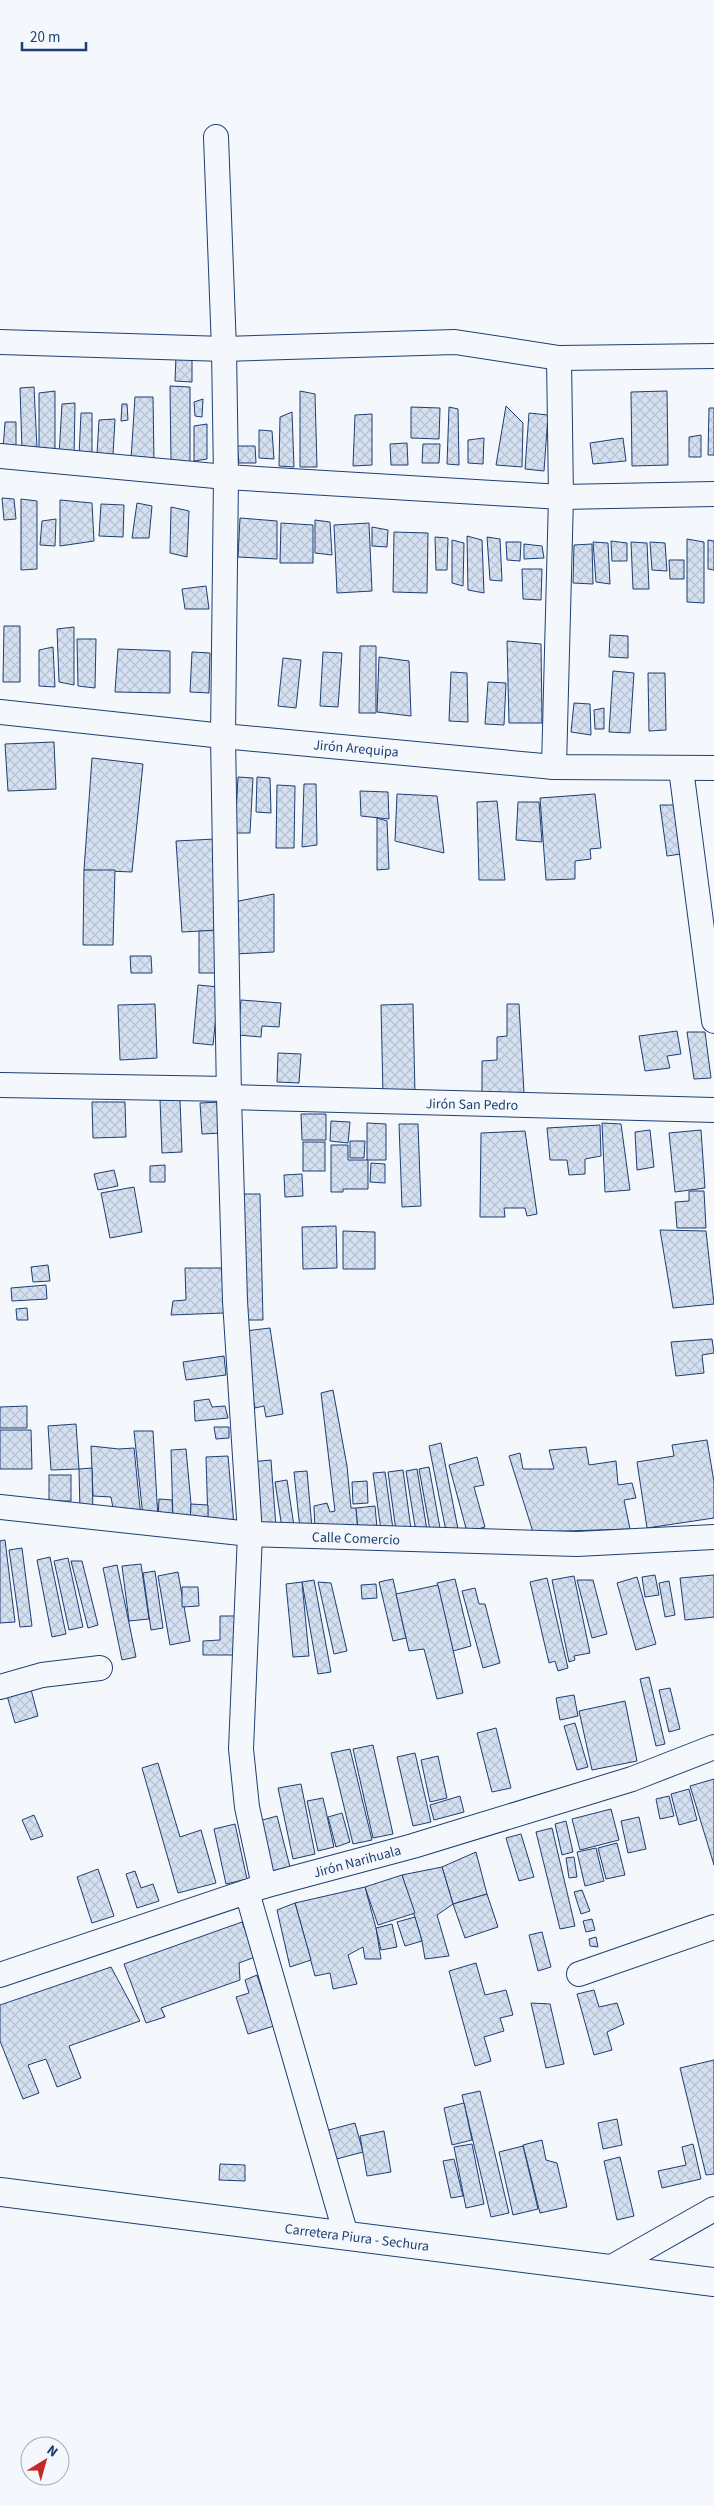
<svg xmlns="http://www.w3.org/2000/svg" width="714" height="2506" font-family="'Source Sans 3',sans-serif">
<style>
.building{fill:url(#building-cross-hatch);stroke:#1d3f73}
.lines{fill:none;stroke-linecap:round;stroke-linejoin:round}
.minor-casing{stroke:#1d3f73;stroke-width:26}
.major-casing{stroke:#1d3f73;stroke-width:30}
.minor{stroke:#f4f7fb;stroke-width:24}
.major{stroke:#f4f7fb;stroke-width:28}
.labels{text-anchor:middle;stroke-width:4;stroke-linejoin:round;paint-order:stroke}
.street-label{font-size:14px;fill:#1d3f73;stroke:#f4f7fb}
</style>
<defs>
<pattern id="building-cross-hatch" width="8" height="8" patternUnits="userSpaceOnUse" patternTransform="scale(1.25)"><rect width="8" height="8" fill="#d5e0f0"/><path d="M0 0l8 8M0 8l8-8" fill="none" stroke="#b6c1d1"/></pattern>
</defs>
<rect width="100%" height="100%" fill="#f4f7fb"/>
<g class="building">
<polygon points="176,356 192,359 192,382 175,381"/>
<polygon points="170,386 190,387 190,463 171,462"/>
<polygon points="34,387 37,448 22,450 20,388"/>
<polygon points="55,391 55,452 39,452 39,393"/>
<polygon points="300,391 315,394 317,467 300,467"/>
<polygon points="667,391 668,465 632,466 631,392"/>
<polygon points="135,397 153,397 154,462 131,459"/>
<polygon points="203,399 202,417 195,416 194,402"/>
<polygon points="75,403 74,458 59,456 62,404"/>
<polygon points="122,404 127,404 128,420 121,421"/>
<polygon points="506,406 523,423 522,467 496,465"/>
<polygon points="411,407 440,408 439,439 411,438"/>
<polygon points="449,407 458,409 459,465 447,464"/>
<polygon points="709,408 714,408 714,455 708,455"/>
<polygon points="292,412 294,467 279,466 280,417"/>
<polygon points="81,413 92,413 92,456 79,456"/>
<polygon points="529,413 548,415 544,471 525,469"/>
<polygon points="372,414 372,465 353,466 355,415"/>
<polygon points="115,419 113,455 97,454 99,420"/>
<polygon points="5,422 16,422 16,450 3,450"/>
<polygon points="207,424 207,459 194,461 194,426"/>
<polygon points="259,430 272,431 274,459 259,458"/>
<polygon points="701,435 701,457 689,457 689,437"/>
<polygon points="484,438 483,464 468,463 468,440"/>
<polygon points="623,438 626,461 593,464 590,443"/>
<polygon points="407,443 408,465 391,465 390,444"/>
<polygon points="423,444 440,444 439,463 422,463"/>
<polygon points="237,446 255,446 256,463 239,463"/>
<polygon points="2,498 14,499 16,519 4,520"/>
<polygon points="21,499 37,501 37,569 21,570"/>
<polygon points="60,500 92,503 94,541 60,546"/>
<polygon points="137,503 152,506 149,538 132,538"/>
<polygon points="101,504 124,505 123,537 99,536"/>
<polygon points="171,507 189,511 187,557 170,553"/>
<polygon points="240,518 277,521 277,559 238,557"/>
<polygon points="56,519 55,546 40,545 42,521"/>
<polygon points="315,520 330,522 332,555 315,553"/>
<polygon points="281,523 313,525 313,563 280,563"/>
<polygon points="369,523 372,591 337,593 334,525"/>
<polygon points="372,527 388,530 387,547 372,546"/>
<polygon points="394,532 428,533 427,593 393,592"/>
<polygon points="467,536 482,540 484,593 468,590"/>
<polygon points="435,537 448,538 447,570 436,570"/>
<polygon points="487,537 500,539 502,581 490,580"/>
<polygon points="687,539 704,542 704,603 687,602"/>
<polygon points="452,540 464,543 463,586 452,583"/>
<polygon points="708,540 714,541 714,570 708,569"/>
<polygon points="611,541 627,543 627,561 612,561"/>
<polygon points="506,542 521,542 520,561 507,560"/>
<polygon points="593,542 608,543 610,584 596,582"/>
<polygon points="631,542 647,543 649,589 633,589"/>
<polygon points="650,542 665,543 667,571 652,570"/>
<polygon points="524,544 542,546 544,558 524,559"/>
<polygon points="592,544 593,584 573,583 574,545"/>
<polygon points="669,560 684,560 684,579 670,579"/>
<polygon points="522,569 542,569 541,600 523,599"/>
<polygon points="206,586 209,609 185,609 182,589"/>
<polygon points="4,626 20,626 20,682 3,682"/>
<polygon points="74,627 74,685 59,682 57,629"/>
<polygon points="610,635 628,636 628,658 609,657"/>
<polygon points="77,639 96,639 95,688 78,686"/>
<polygon points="507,641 541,644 542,723 509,723"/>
<polygon points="360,646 376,646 376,713 359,713"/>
<polygon points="53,647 55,687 39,686 39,650"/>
<polygon points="118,649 170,651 170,693 115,692"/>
<polygon points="192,652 210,653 209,693 190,692"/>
<polygon points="323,652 342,653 338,707 320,706"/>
<polygon points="379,657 409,661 411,716 377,712"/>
<polygon points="283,658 301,660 296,708 278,706"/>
<polygon points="613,671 634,673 630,733 609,732"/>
<polygon points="451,672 467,673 468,722 449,721"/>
<polygon points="648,673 665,673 666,730 649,731"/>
<polygon points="488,682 506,683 504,725 485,724"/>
<polygon points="574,703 590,704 591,735 571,732"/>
<polygon points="604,708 604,729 595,729 594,710"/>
<polygon points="54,742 56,789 8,791 5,744"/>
<polygon points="92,758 143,764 132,872 84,870"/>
<polygon points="238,777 253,778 250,833 235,833"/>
<polygon points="257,777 270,778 271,813 256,812"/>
<polygon points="304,784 316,784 317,845 302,847"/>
<polygon points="277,785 295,786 294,848 276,848"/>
<polygon points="360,791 388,792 389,819 361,816"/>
<polygon points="397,794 437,796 444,853 395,841"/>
<polygon points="595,794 601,848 590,849 591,859 575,861 575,879 546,880 540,798"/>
<polygon points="497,801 505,880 479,880 477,802"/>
<polygon points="518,802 539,802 542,842 516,840"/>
<polygon points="660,805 676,805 681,854 667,856"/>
<polygon points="377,818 387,821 389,869 377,870"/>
<polygon points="215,839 221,930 182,932 176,841"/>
<polygon points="84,870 115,870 113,945 83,945"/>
<polygon points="274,894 274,952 235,954 234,902"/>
<polygon points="221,930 222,973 199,973 199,931"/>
<polygon points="130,956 151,956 152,973 131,973"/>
<polygon points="198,985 219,987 213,1045 193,1043"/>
<polygon points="241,1000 281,1003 279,1027 262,1026 261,1037 238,1035"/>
<polygon points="155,1004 157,1058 120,1060 118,1005"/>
<polygon points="413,1004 415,1094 383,1095 381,1005"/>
<polygon points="507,1004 519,1004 524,1093 482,1095 482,1061 497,1060 497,1037 507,1036"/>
<polygon points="677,1031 681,1054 667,1056 670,1068 645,1071 639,1036"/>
<polygon points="687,1032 705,1032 711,1078 694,1079"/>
<polygon points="278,1053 301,1054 299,1083 277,1082"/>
<polygon points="160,1100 180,1100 182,1152 162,1153"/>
<polygon points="92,1102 125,1102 126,1137 93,1138"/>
<polygon points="221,1102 223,1133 202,1134 200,1103"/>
<polygon points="301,1114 326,1114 326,1140 302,1140"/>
<polygon points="331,1121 350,1122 348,1143 330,1141"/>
<polygon points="367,1123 386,1124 386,1160 367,1160"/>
<polygon points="602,1123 621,1124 630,1190 605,1192"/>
<polygon points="399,1124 418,1124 421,1206 402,1207"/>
<polygon points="600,1125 601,1156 585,1159 585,1174 569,1175 567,1160 550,1160 547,1128"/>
<polygon points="650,1130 654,1167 637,1170 635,1132"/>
<polygon points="701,1130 705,1188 675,1192 669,1133"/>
<polygon points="525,1131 537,1214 527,1216 525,1208 504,1208 505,1217 480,1217 481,1133"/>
<polygon points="350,1141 365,1141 364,1158 350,1158"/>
<rect x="303" y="1142" width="22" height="29"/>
<polygon points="331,1145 348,1145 348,1160 368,1160 368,1189 343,1189 343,1192 331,1192"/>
<polygon points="371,1163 385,1164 385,1183 370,1182"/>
<polygon points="165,1165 165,1182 150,1182 150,1166"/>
<polygon points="114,1170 118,1186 98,1190 94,1174"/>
<polygon points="302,1174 303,1196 285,1197 284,1175"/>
<polygon points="134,1187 142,1232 110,1238 101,1193"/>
<polygon points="689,1191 704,1191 706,1228 677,1228 675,1202 689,1201"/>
<polygon points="240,1194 260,1194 263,1320 243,1320"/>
<polygon points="336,1226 337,1268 303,1269 302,1227"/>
<polygon points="660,1230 706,1231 714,1304 673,1308"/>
<polygon points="343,1231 375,1232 375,1269 343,1269"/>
<polygon points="48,1265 50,1281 33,1282 31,1267"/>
<polygon points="185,1268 222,1268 224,1313 171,1315 173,1301 186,1300"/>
<polygon points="46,1285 47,1299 12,1301 11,1288"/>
<polygon points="27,1308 28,1320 17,1320 16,1309"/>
<polygon points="270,1328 283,1414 266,1417 264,1406 255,1408 253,1398 248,1399 237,1332"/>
<polygon points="712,1339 714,1353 702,1355 704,1373 676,1376 671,1342"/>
<polygon points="224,1356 226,1375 186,1380 183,1362"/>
<polygon points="333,1390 347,1466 351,1508 356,1508 358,1530 315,1530 314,1506 327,1503 330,1512 335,1511 321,1393"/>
<polygon points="209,1399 212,1407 225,1406 228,1418 195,1421 194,1401"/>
<polygon points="27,1406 27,1428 0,1428 0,1407"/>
<polygon points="76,1424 79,1469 51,1470 48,1426"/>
<polygon points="214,1427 229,1427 229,1438 216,1439"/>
<polygon points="0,1430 31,1430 32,1469 0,1469"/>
<polygon points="134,1431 153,1431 158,1519 143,1517"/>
<polygon points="707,1440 714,1482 714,1518 647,1528 637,1462 674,1456 672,1445"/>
<polygon points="441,1443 458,1529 446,1531 429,1446"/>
<polygon points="91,1446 119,1449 134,1448 141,1518 113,1508 111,1497 93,1496"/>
<polygon points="586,1447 589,1465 616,1461 618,1485 632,1483 636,1498 624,1500 630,1529 533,1532 509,1456 520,1453 523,1469 554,1469 549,1450"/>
<polygon points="186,1449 191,1504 190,1523 173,1521 171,1450"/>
<polygon points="228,1456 234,1525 208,1523 206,1457"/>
<polygon points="477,1457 484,1485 474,1487 485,1527 467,1532 449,1465"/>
<polygon points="271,1460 276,1527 256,1528 250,1462"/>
<polygon points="429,1467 440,1528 430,1530 419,1469"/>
<polygon points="92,1468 93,1513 80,1512 79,1469"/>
<polygon points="417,1469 427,1530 416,1532 406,1471"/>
<polygon points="403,1470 411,1529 396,1531 388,1472"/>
<polygon points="307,1471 312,1528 300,1529 294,1472"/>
<polygon points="385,1472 393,1529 381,1530 373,1473"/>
<rect x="49" y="1475" width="22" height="26"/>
<polygon points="287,1480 294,1526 282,1528 275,1482"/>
<polygon points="367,1481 368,1503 353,1504 352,1482"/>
<polygon points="159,1499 172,1500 173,1521 158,1519"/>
<polygon points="191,1504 208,1505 208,1523 190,1523"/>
<polygon points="375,1506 377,1528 358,1530 356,1508"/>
<polygon points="5,1540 15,1622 0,1623 0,1541"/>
<polygon points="22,1548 32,1626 20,1627 9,1550"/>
<polygon points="50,1557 66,1634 52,1637 37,1560"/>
<polygon points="68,1558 83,1627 69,1630 54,1561"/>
<polygon points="71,1561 82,1561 98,1625 88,1628"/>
<polygon points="141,1564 149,1619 129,1621 122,1566"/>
<polygon points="117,1565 136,1657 122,1660 103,1568"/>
<polygon points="155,1571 163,1628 151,1630 143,1573"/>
<polygon points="178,1572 190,1641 170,1645 158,1576"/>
<polygon points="655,1575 659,1595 645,1597 642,1577"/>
<polygon points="714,1575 714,1617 685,1620 680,1578"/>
<polygon points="574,1576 590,1653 574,1656 575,1660 569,1662 552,1580"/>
<polygon points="637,1577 656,1644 636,1650 617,1583"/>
<polygon points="547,1578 568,1668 558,1671 555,1661 549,1663 530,1582"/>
<polygon points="393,1579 406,1638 393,1641 379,1582"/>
<polygon points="455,1579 471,1646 453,1651 437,1583"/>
<polygon points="314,1580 331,1672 318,1674 302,1582"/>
<polygon points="577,1580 593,1580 607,1634 592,1638"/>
<polygon points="669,1581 675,1615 665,1617 659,1583"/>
<polygon points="302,1582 309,1656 293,1657 286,1584"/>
<polygon points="318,1582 331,1583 347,1651 334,1654"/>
<polygon points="376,1584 377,1598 362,1599 361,1585"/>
<polygon points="438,1585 463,1693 437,1699 424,1649 409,1651 396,1594"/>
<polygon points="182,1587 198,1587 199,1606 182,1607"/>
<polygon points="475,1588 479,1604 485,1604 500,1663 483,1668 462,1591"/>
<polygon points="220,1616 236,1616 236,1655 203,1655 203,1641 220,1640"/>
<polygon points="649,1677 665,1744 656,1746 640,1679"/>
<polygon points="29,1682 38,1716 15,1723 5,1689"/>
<polygon points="670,1688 680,1729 669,1732 659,1690"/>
<polygon points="574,1695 578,1716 560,1720 556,1698"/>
<polygon points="625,1701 637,1761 592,1770 579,1711"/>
<polygon points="575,1723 588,1767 577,1770 564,1726"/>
<polygon points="496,1728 511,1788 492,1792 477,1733"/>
<polygon points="373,1745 393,1834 373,1838 353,1749"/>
<polygon points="350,1749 372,1840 353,1844 331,1753"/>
<polygon points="415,1753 431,1822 413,1826 397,1757"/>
<polygon points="438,1756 447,1798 430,1802 421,1760"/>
<polygon points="158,1763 180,1837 201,1830 216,1883 178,1893 142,1768"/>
<polygon points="714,1779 714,1865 690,1786"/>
<polygon points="301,1784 315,1854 293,1859 278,1788"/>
<polygon points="689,1789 697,1820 679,1825 671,1794"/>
<polygon points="460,1796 464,1812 434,1820 430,1805"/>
<polygon points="669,1796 674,1816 660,1819 656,1799"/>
<polygon points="323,1798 334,1847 318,1851 307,1801"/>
<polygon points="611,1809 619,1840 580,1850 572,1819"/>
<polygon points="342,1813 350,1842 336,1847 328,1817"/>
<polygon points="34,1815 43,1836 31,1840 22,1820"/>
<polygon points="277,1816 290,1867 272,1871 259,1821"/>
<polygon points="639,1817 646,1849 628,1853 621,1821"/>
<polygon points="566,1821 573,1852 562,1855 555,1824"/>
<polygon points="235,1824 247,1879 226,1884 214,1829"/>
<polygon points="552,1828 575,1926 560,1929 536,1832"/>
<polygon points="521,1834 534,1877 519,1881 506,1838"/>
<polygon points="617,1843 625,1875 606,1879 598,1848"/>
<polygon points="596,1848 604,1881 585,1886 577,1852"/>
<polygon points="476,1852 487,1894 453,1904 442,1867"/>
<polygon points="574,1857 577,1877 569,1878 566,1858"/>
<polygon points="442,1867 453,1904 437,1915 449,1956 425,1959 422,1941 402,1875"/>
<polygon points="98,1869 114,1916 92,1923 77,1877"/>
<polygon points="135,1871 141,1888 153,1884 159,1901 137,1908 126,1874"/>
<polygon points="402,1875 415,1913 378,1925 365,1887"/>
<polygon points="365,1887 376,1928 381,1959 365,1959 363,1947 348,1955 357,1984 333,1989 330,1973 315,1976 295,1903"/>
<polygon points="582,1890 590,1911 581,1914 574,1892"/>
<polygon points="487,1894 498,1927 465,1938 453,1904"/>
<polygon points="295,1903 311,1960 290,1967 277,1910"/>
<polygon points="415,1917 422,1941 405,1946 397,1922"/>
<polygon points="592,1919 595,1930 586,1932 583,1921"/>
<polygon points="242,1922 255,1957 239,1963 240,1980 161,2008 165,2017 146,2023 124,1964"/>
<polygon points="392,1924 397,1947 381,1950 376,1928"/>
<polygon points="542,1932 551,1967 538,1971 529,1935"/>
<polygon points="596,1937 598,1947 590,1946 589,1939"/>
<polygon points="476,1963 485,1995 506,1990 513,2015 500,2018 504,2031 484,2037 491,2061 475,2066 449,1971"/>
<polygon points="111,1967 140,2021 69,2046 81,2078 57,2087 46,2059 28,2065 39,2093 23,2099 0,2041 0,2005"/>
<polygon points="257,1975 274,2026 248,2034 236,1997 249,1993 245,1980"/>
<polygon points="594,1990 599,2007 617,2003 624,2024 607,2032 612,2050 594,2055 577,1994"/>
<polygon points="531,2003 550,2004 564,2064 546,2068"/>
<polygon points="714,2060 714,2174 706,2175 680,2068"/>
<polygon points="480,2091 509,2213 491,2217 462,2095"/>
<polygon points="464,2103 472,2140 452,2145 444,2108"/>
<polygon points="617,2119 622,2145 603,2149 598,2123"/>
<polygon points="355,2123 363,2152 329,2161 321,2132"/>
<polygon points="384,2131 391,2172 367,2176 360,2136"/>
<polygon points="542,2140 546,2160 557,2163 567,2207 540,2213 523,2145"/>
<polygon points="472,2144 484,2204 466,2208 454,2147"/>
<polygon points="693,2144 701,2179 662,2188 658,2171 686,2165 682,2147"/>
<polygon points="523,2146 538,2209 513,2215 499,2152"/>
<polygon points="620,2157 634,2216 617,2220 604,2161"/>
<polygon points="454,2159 463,2196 451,2198 443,2161"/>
<polygon points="220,2164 245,2165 245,2181 219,2180"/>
</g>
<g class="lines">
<g class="minor-casing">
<g id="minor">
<polyline points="216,137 224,349 226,477 223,736 229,1097 235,1301 250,1534 241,1749 247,1807 264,1886"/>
<polyline points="0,342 224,349 455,342 559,358 714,356"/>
<polyline points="0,456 226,477 561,497 714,494"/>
<polyline points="0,712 223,736 554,767 714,768"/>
<polyline points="554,767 561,497 559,358"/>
<polyline points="681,769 714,1021"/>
<polyline points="0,1085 229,1089"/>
<polyline points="229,1097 714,1110"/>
<polyline points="0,1507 250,1534 577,1544 714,1537"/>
<polyline points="0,1687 42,1675 100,1668"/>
<polyline points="247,1892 346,2235"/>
<polyline points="579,1974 714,1927"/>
<polyline points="0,1975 264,1886 413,1846 632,1779 714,1747"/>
<polyline points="610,2268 714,2209"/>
</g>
</g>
<g class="major-casing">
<polyline id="major" points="0,2192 714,2282"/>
</g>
<use href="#minor" class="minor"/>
<use href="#major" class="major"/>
</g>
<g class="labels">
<g class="street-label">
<text transform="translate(356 748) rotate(5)" y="5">Jirón Arequipa</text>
<text transform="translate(472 1104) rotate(1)" y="5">Jirón San Pedro</text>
<text transform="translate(356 1538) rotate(2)" y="5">Calle Comercio</text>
<text transform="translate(357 1861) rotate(-15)" y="5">Jirón Narihuala</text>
<text transform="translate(357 2237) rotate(7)" y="5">Carretera Piura - Sechura</text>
</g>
</g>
<g transform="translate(45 2461) rotate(37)"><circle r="24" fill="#f4f7fb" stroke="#9eadc5"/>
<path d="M0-4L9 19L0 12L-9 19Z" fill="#c62828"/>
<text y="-8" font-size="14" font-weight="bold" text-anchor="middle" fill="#1d3f73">N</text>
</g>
<path d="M22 42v8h64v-8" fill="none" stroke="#1d3f73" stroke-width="2.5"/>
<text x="30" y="42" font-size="15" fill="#1d3f73" stroke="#f4f7fb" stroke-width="4" paint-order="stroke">20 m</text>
</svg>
